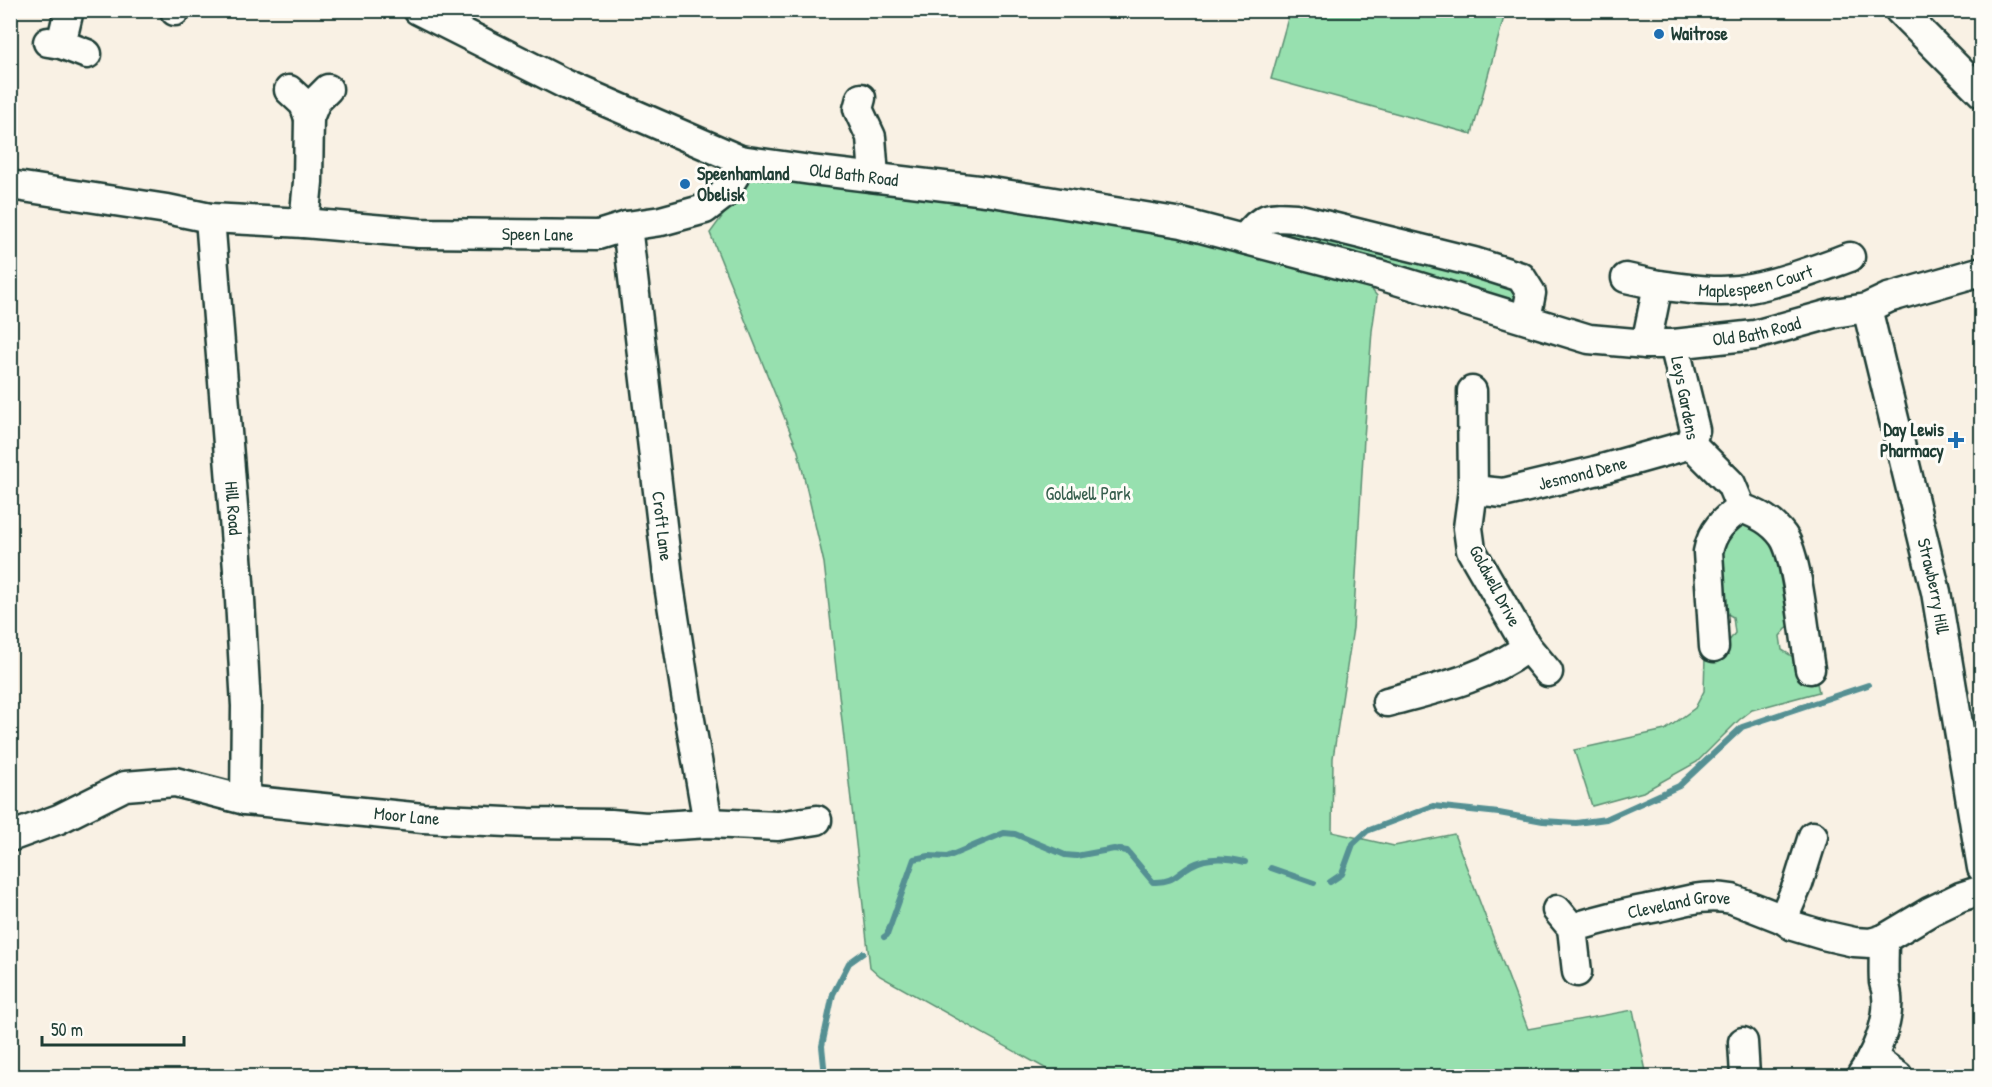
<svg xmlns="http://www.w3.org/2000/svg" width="1992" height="1087" font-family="'Patrick Hand',sans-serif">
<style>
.green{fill:#97e0af;stroke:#5b8e72;stroke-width:1.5}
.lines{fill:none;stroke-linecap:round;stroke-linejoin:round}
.stream{stroke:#549093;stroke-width:6}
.minor-casing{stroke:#1f3d34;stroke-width:33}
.minor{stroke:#fdfcf7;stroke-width:28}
.poi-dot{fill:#1f6fb2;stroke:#fdfcf7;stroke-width:2}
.labels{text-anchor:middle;stroke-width:6;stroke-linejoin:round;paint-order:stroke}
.poi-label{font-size:18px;font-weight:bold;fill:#1f3d34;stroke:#fdfcf7;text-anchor:start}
.street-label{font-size:18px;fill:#1f3d34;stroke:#fdfcf7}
.park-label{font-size:18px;fill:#375e4d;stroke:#fdfcf7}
</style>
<rect width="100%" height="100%" fill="#f9f1e4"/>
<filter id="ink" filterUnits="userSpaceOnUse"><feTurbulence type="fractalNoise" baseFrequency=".0167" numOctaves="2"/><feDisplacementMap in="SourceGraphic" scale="12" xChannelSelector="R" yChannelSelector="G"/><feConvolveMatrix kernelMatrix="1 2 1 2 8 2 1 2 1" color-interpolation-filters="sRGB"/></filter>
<g filter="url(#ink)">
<g class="green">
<polygon points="1480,10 1504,17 1472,134 1271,79 1290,11"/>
<polygon points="756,170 1180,232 1368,285 1377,296 1372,331 1364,438 1353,628 1333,758 1332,832 1394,846 1454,834 1528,1029 1633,1010 1647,1076 1059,1076 880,976 870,967 824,563 798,451 710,233"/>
<polygon points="1263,220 1521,278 1525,317 1246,239"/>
<polygon points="1737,523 1755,524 1771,534 1794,620 1780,636 1782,650 1800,661 1815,674 1819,692 1752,710 1739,720 1697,762 1643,792 1592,806 1574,750 1665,730 1695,708 1704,691 1705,656 1720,653 1735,633 1733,617 1719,609 1714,552"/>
</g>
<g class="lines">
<g class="stream">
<polyline points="1271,868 1314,883"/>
<polyline points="1330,882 1342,874 1353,844 1367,831 1433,806 1499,813 1543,821 1576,823 1606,819 1679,786 1742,727 1868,685"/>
<path d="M884,937L887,935L914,859L929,856L947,857L1004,833L1015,834L1065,855L1076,856L1114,849L1127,851L1153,882C1174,883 1176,874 1192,865C1209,856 1227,858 1245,862"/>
<polyline points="825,1076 822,1046 833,994 849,963 863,953"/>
</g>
<g class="minor-casing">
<g id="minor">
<path id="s1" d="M418,10L567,85L740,160L811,170L986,191L1182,223L1380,275L1589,339L1646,344H1674L1755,335L1834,313L1867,308L1888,298L1982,271"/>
<polyline points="1899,10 1982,93"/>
<polyline points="175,11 176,10"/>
<polyline points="48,42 61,44 87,54"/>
<polyline points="61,44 69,10"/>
<polyline points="289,90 304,104 309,118"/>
<polyline points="861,98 858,109 871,137 874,176"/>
<path id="s2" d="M10,185L167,209L210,218L304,223L419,233L598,235L627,226L661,221L705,209L722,196L735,175L740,160"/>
<path id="s3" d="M210,218L239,582L246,706L245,800"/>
<polyline points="304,223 308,182 309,118 316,101 328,89"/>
<path id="s4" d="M627,226L669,585L689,714L708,823"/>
<path d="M1245,239C1261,216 1269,216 1296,218L1474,262L1521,277L1531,293L1526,319"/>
<polyline points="1626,278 1658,285"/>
<path id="s5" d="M1867,308L1936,592L1982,868"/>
<path id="s6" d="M1646,344L1658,285C1684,288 1712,293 1738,290C1776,285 1814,270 1850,257"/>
<path d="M1674,344L1695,430L1691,444L1731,484L1741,508C1758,514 1772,521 1783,536C1798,557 1805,640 1810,669"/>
<polyline points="1472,391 1473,490 1468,528 1471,550 1527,647 1548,672"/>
<path id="s7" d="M1473,490L1503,493L1595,471L1691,444"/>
<path d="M1714,647L1708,552C1712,531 1724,519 1741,508"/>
<path d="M1387,702C1435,689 1487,678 1527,647"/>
<path id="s8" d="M10,837L59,819L125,786L175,782L245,800L423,818L529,823L611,824L646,827L708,823L778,826L817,820"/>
<polyline points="1557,910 1572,928 1577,972"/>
<polyline points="1783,919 1798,884 1813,836"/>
<path id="s9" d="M1572,928C1601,919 1629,912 1658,907C1686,901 1702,894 1732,899L1783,919L1793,926L1823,935L1854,942L1871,943L1884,939L1931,911L1960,897L1982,890"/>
<polyline points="1743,1042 1745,1076"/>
<polyline points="1872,1057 1898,1076"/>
<path d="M1861,1076C1875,1055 1890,1023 1887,996C1887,991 1885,987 1884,982C1883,968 1884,953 1884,939"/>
</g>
</g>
<use href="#minor" class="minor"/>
</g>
</g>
<g class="poi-dot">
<circle cx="1659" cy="34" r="6"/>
<circle cx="685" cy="184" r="6"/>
<path d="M1953 431h6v6h6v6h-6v6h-6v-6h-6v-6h6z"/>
</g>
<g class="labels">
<g class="poi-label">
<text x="1671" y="40">Waitrose</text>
<text x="697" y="180">Speenhamland<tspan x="697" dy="21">Obelisk</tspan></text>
<text x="1944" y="436" text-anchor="end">Day Lewis<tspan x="1944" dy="21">Pharmacy</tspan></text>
</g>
<g class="street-label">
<text dy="6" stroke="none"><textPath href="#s1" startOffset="470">Old Bath Road</textPath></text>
<text dy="6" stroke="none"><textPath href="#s2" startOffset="531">Speen Lane</textPath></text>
<text dy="6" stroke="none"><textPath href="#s6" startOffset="159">Maplespeen Court</textPath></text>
<text dy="6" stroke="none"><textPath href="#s1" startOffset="1394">Old Bath Road</textPath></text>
<text transform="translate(1685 398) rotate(79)" y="6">Leys Gardens</text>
<text dy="6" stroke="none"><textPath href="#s7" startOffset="112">Jesmond Dene</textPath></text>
<text dy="6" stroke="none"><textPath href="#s3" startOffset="291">Hill Road</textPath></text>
<text dy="6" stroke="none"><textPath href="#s4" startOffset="302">Croft Lane</textPath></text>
<text transform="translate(1495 586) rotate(62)" y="6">Goldwell Drive</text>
<text dy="6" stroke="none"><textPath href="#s5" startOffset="286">Strawberry Hill</textPath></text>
<text dy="6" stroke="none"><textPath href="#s8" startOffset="411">Moor Lane</textPath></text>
<text dy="6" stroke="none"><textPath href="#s9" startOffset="110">Cleveland Grove</textPath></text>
</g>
<g class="park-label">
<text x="1088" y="500">Goldwell Park</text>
</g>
</g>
<rect width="1992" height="1087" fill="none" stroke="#fdfcf7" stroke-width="36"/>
<rect x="18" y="18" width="1956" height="1051" fill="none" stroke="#1f3d34" stroke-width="2" filter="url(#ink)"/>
<path d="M42 1036v9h142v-9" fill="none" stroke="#1f3d34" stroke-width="3"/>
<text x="51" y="1036" font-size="18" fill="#1f3d34" stroke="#fdfcf7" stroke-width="4.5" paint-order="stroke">50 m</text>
</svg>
